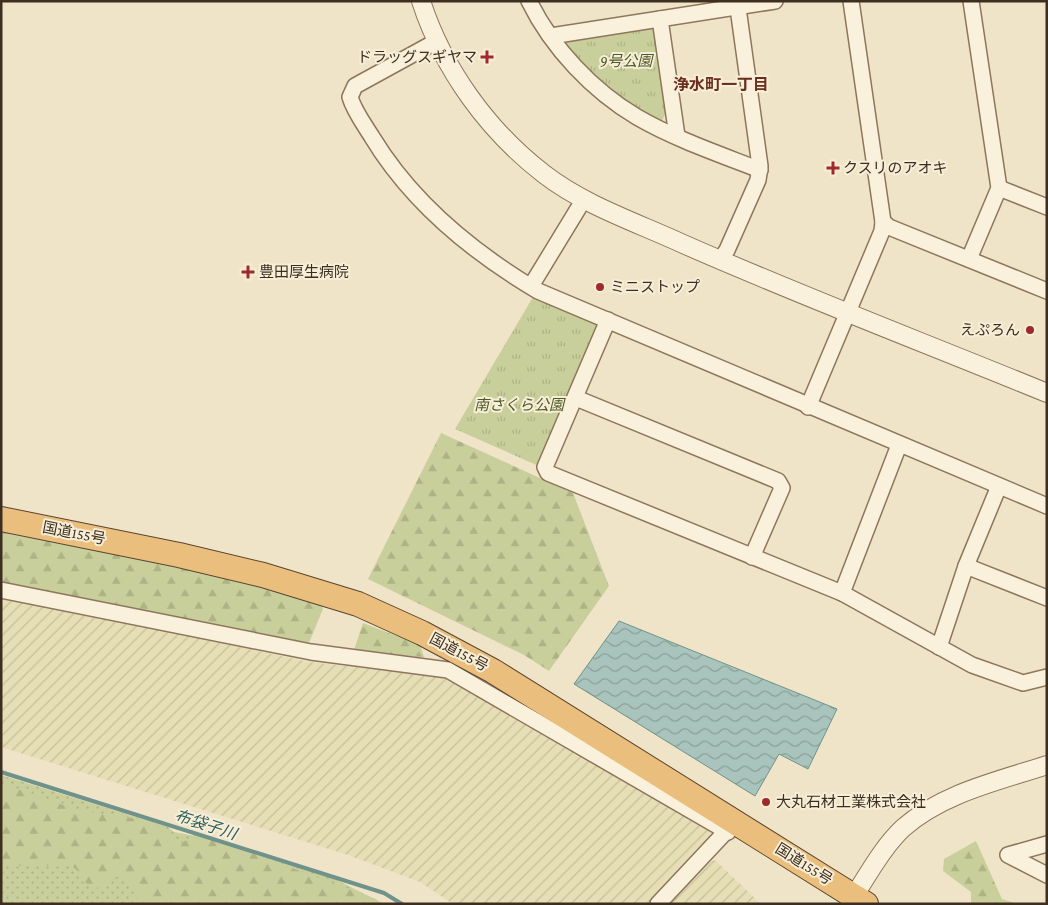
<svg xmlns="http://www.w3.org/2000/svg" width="1048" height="905" font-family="'Crimson Pro','Noto Sans JP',serif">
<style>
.farmland{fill:url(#farmland-furrows)}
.grass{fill:url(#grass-dots)}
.forest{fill:url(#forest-firs)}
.park{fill:url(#park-tufts)}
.water{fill:url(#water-waves);stroke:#6f938a}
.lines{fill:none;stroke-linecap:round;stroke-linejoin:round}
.stream{stroke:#6f938a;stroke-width:4}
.minor-casing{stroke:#8d765c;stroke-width:18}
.tertiary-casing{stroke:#8d765c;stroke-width:20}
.trunk-casing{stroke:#5b4430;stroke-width:26}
.minor{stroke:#faf1dc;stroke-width:15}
.tertiary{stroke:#faf1dc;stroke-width:18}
.trunk{stroke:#eabe7c;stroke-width:24}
.poi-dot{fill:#9e2a2b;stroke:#f7eed8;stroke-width:2}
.labels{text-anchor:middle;stroke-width:4;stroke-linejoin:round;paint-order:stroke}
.poi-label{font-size:15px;fill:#3d2e20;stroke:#f7eed8;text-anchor:start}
.park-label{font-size:15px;font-style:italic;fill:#4d5a26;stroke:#f7eed8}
.street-label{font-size:15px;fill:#3d2e20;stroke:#f7eed8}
.neighbourhood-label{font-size:16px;font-weight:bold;fill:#6b2e1e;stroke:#f7eed8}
.water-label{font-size:16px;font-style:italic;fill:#2f5d5a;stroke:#f7eed8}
</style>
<defs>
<pattern id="farmland-furrows" width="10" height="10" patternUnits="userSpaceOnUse" patternTransform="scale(1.25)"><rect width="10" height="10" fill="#e6deb5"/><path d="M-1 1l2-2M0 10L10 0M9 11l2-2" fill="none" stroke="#c6bf9b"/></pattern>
<pattern id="grass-dots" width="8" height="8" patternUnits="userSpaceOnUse" patternTransform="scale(1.25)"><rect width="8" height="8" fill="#c9cf9b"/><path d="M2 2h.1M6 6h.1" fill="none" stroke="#aeb285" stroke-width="1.8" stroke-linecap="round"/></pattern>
<pattern id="forest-firs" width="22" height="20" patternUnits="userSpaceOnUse" patternTransform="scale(1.25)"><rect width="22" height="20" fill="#c9cf9b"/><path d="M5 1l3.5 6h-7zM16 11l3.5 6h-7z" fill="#aeb285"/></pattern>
<pattern id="park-tufts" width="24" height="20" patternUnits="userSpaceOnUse" patternTransform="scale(1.25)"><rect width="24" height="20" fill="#c9cf9b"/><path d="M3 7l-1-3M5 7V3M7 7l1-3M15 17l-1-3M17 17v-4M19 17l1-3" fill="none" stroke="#aeb285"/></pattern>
<pattern id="water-waves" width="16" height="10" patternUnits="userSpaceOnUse" patternTransform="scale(1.25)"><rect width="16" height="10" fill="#a9c4bc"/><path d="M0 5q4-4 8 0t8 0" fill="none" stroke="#8ba098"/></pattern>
</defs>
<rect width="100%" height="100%" fill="#f0e4c8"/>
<g class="farmland">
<polygon points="1,595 309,662 449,677 711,829 710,839 647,904 453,904 420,882 348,855 1,747"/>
<polygon points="715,860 761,904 666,904 707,863"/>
</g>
<polygon class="grass" points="1,775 168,827 174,832 195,836 335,879 384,904 1,904"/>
<g class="forest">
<polygon points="441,433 573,493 609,586 549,671 524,655 368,579"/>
<polygon points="1,531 134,554 320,599 323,609 308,645 1,582"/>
<polygon points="363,623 420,645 424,657 376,655 354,650"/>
<path d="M1,783L77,810L151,821L179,845L197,833L376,899L381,904H149L139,902C130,887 136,881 117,877L108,886L95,888L82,881L80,873L71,865L14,866L1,862Z"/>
<polygon points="976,841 1002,899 1018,904 971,904 971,892 943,871 944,859"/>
</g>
<g class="park">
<polygon points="649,25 654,30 666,112 662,121 619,99 581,66 566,46 569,37"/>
<polygon points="533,297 597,324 541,467 455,429"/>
</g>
<polygon class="water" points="619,621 837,709 808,769 779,754 755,796 574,684"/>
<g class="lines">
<polyline class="stream" points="1,772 384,893 402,904"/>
<g class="minor-casing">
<g id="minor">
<path d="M529,1C552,48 593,91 637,117C675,139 719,154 760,170"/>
<polyline points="660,19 677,136"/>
<polyline points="551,36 775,1"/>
<path d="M437,41L355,86L350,97C354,111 364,124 372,137C412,203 472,252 538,291L1047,506"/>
<polyline points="999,188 1047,207"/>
<polyline points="883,222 889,227 1047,291"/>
<polyline points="969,259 999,188 971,1"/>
<polyline points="720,260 727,250 758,180 760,166 737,1"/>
<polyline points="531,286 584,199"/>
<polyline points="608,320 545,467 548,473 842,593 972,665 1023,683 1047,677"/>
<polyline points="576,398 778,481 782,488 752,557"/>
<polyline points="808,407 882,231 883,222 851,1"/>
<polyline points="966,566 1047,598"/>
<polyline points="1,590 311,652 448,670 728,832"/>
<polyline points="842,593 899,445"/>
<polyline points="939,647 966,566 999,486"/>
<polyline points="1047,844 1008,855 1047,875"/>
<polyline points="658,904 733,824"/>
</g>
</g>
<g class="tertiary-casing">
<g id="tertiary">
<path d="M421,1C443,69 488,131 544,174C584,205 635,222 681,243C801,296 925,343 1047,393"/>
<path d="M854,896C869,873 883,847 903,828C943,793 998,781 1047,765"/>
</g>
</g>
<g class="trunk-casing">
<polyline id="trunk" points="1,519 179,555 263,575 358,604 422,633 493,671 866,904"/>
</g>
<use href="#minor" class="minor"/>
<use href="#tertiary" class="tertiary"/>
<use href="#trunk" class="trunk"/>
</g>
<g class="poi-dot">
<path d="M484.5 49.5h5v5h5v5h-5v5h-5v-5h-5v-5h5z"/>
<path d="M830.5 160.5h5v5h5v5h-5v5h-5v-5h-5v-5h5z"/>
<path d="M245.5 264.5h5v5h5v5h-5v5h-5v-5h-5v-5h5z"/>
<circle cx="600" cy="287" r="5"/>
<circle cx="1030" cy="330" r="5"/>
<circle cx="766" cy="802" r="5"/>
</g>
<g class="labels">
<g class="poi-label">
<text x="477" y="62" text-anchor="end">ドラッグスギヤマ</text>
<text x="843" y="173">クスリのアオキ</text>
<text x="259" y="277">豊田厚生病院</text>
<text x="610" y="292">ミニストップ</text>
<text x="1020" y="335" text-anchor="end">えぷろん</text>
<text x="776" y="807">大丸石材工業株式会社</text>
</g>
<g class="park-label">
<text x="626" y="66">9号公園</text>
<text x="519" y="410">南さくら公園</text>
</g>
<g class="street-label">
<text transform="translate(74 533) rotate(11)" y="5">国道155号</text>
<text transform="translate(459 652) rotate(28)" y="5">国道155号</text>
<text transform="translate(804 864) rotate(32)" y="5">国道155号</text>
</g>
<g class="neighbourhood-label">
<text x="721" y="90">浄水町一丁目</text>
</g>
<g class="water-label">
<text transform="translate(206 824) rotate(18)" y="6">布袋子川</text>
</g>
</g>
<rect width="1048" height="905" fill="none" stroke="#3d2e20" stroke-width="5"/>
</svg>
